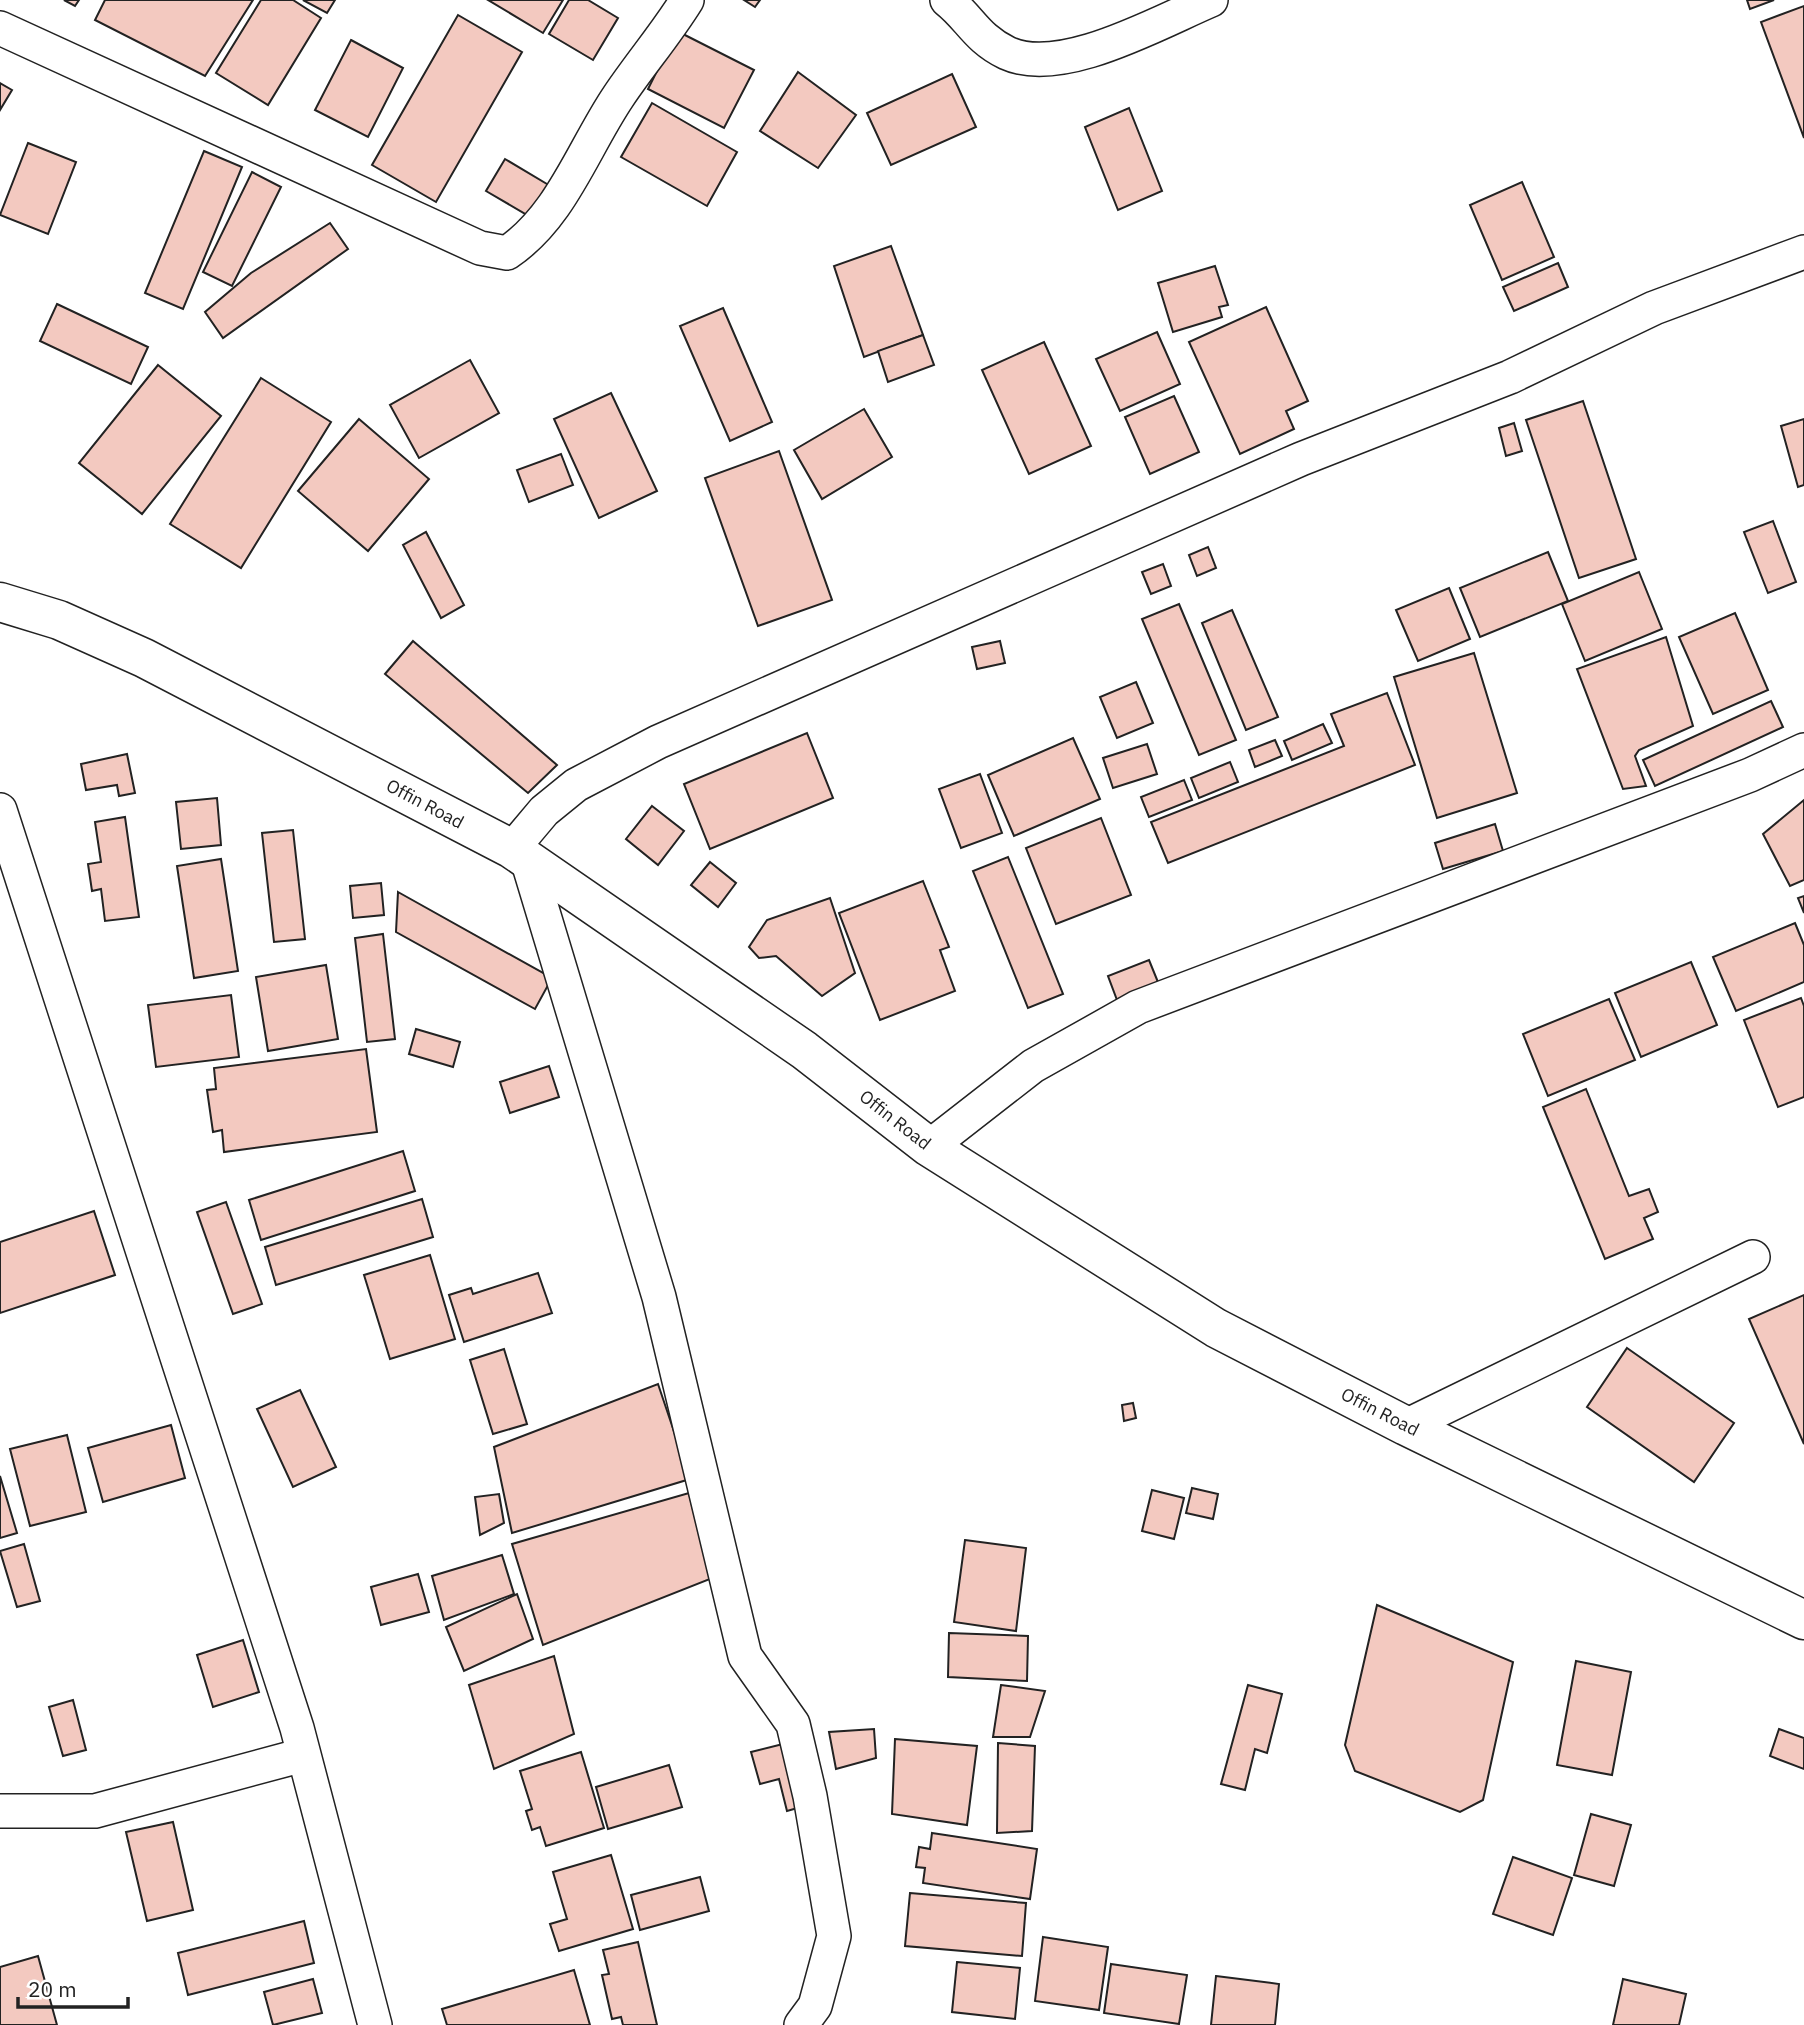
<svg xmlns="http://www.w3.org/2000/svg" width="1804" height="2025" font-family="'IBM Plex Sans',sans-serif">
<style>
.building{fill:#f3c9c0;stroke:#222;stroke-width:2}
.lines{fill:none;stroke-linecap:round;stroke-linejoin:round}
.street-casing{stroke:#222;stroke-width:36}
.secondary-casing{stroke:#222;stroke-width:41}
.street{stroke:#fff;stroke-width:33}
.secondary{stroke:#fff;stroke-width:38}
.labels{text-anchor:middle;stroke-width:5;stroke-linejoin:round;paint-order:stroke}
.street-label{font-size:18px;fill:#222;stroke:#fff}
</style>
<rect width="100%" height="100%" fill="#fff"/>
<g class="building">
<polygon points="64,0 79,0 75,6"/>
<polygon points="105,0 253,0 205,76 95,20"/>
<polygon points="261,0 293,0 321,18 268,105 216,73"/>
<polygon points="303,0 335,0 327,13"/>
<polygon points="488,0 563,0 543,33"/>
<polygon points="569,0 588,0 618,18 593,60 549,34"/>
<polygon points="744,0 760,0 755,7"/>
<polygon points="1747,0 1774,0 1750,9"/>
<polygon points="1804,6 1804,138 1761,22"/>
<polygon points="458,15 522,52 436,202 372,165"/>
<polygon points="677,31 754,70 724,128 648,89"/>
<polygon points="351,40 403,68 368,137 315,110"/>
<polygon points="798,72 856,115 818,168 760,131"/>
<polygon points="952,74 976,127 891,165 867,113"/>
<polygon points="0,83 12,90 0,110"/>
<polygon points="652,103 737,152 707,206 621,157"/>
<polygon points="1129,108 1162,191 1118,210 1085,127"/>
<polygon points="28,143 76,162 48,234 0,215"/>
<polygon points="204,151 242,167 183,309 145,293"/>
<polygon points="505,159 552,187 534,219 486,191"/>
<polygon points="252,172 281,187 232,286 203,272"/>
<polygon points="1522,182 1554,257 1502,280 1470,205"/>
<polygon points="330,223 348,249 223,338 205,312 251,273"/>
<polygon points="891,246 923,335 864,357 834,266"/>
<polygon points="1558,263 1568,287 1514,311 1503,287"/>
<polygon points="1215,266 1228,305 1219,307 1222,317 1173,332 1158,283"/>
<polygon points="57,304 148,347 131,384 40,341"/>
<polygon points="1266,307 1308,401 1286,411 1294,429 1240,454 1189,342"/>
<polygon points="723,308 772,422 730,441 680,326"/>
<polygon points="1157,332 1180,384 1120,411 1096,359"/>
<polygon points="923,335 934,365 888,382 878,351"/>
<polygon points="1044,342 1091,446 1029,474 982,370"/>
<polygon points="470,360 499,413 419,458 390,405"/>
<polygon points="158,365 221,416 142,514 79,463"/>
<polygon points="261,378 331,422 241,568 170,524"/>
<polygon points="611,393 657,491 599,518 554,419"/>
<polygon points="1174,396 1199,452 1150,474 1125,417"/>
<polygon points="1583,401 1636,559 1579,578 1526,420"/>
<polygon points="864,409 892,457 822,499 794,450"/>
<polygon points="359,419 429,479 368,551 298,491"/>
<polygon points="1804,419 1804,485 1798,487 1781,426"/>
<polygon points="1514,423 1522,451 1506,456 1499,428"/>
<polygon points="779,451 832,600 758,626 705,478"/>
<polygon points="561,454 573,485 529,502 517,470"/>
<polygon points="1773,521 1796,582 1768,593 1744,532"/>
<polygon points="426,532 464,605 441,618 403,545"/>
<polygon points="1208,547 1216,568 1197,576 1189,555"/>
<polygon points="1548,552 1568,601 1480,637 1460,588"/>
<polygon points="1163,564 1171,586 1151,594 1142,572"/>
<polygon points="1639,572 1662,629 1585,661 1562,604"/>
<polygon points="1449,588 1470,639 1418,661 1396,610"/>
<polygon points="1179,604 1236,740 1199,755 1142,619"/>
<polygon points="1232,610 1278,717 1246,730 1202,623"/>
<polygon points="1735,613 1768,690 1713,714 1679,637"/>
<polygon points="1666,637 1693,726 1639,750 1635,756 1646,786 1623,789 1577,669"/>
<polygon points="413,641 557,765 528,793 385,674"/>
<polygon points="1000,641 1005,663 977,669 972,647"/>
<polygon points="1474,653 1517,793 1437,818 1394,677"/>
<polygon points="1136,682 1153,723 1117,738 1100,697"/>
<polygon points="1387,693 1415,765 1168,863 1151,822 1344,746 1331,714"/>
<polygon points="1771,701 1783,727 1655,786 1643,760"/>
<polygon points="1323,724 1332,743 1292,760 1284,741"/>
<polygon points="807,733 833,798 710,849 684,784"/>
<polygon points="1073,738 1100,799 1014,836 988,775"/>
<polygon points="1275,740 1282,756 1255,767 1249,750"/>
<polygon points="1147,744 1157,774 1113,788 1103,758"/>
<polygon points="127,754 135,793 119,796 117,785 86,790 81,764"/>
<polygon points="1230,762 1238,782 1199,798 1191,778"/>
<polygon points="980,774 1002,833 961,848 939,789"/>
<polygon points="1184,780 1192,800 1149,817 1141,797"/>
<polygon points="217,798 221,845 181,849 176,802"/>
<polygon points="1804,800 1804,880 1790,886 1763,834"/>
<polygon points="652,806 684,831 658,865 626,839"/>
<polygon points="125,817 139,917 105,921 101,889 92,891 88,864 101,862 95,822"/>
<polygon points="1101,818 1131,895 1056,924 1026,848"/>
<polygon points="1495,824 1503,851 1443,869 1435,843"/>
<polygon points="293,830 305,939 274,942 262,833"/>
<polygon points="1008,857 1063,994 1028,1008 973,871"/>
<polygon points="221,859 238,971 194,978 177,866"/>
<polygon points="710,862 736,883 718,907 691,885"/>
<polygon points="923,881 949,947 940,950 955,991 880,1020 839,913"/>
<polygon points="381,883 384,915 353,918 350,886"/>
<polygon points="398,892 552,978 535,1009 396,932"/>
<polygon points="1804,896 1804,913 1798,898"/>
<polygon points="830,898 855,973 822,996 776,956 759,958 749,947 767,920"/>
<polygon points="1795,923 1804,945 1804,982 1736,1011 1713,957"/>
<polygon points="383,934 395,1039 367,1042 355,938"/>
<polygon points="1149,960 1162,992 1120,1008 1108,976"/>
<polygon points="1691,962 1717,1025 1641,1057 1615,993"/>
<polygon points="326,965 338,1039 268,1051 256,977"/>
<polygon points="231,995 239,1057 156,1067 148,1005"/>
<polygon points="1801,998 1804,1006 1804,1097 1778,1107 1744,1020"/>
<polygon points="1609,999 1635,1060 1548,1096 1523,1034"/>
<polygon points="416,1029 460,1042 453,1067 409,1054"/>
<polygon points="366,1049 377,1132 224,1152 222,1130 213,1132 207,1090 216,1089 214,1068"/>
<polygon points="549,1066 559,1097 510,1113 500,1082"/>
<polygon points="1586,1089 1629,1196 1649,1189 1658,1212 1644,1218 1653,1239 1605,1259 1543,1107"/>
<polygon points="403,1151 415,1191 261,1240 249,1200"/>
<polygon points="422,1199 433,1237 276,1285 265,1247"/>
<polygon points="226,1202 262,1304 233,1314 197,1212"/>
<polygon points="94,1211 115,1275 0,1313 0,1242"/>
<polygon points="430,1255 455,1339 390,1359 364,1275"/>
<polygon points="538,1273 552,1313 464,1342 449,1295 471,1288 473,1294"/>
<polygon points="1804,1295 1804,1444 1749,1319"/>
<polygon points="1627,1348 1734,1423 1694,1482 1587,1407"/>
<polygon points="504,1349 527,1424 493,1434 470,1360"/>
<polygon points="658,1384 690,1479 512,1533 494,1447"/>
<polygon points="300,1390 336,1467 293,1487 257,1409"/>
<polygon points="1133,1403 1136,1418 1124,1421 1122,1405"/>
<polygon points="171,1425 185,1478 103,1502 88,1448"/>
<polygon points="67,1435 86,1512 30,1526 10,1449"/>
<polygon points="0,1476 17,1533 0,1538"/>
<polygon points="1192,1488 1218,1494 1213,1519 1186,1513"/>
<polygon points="1152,1490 1184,1498 1174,1539 1142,1531"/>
<polygon points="689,1493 710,1579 543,1645 512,1544"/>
<polygon points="499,1494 504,1523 480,1535 475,1497"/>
<polygon points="965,1540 1026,1548 1016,1631 954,1622"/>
<polygon points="24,1544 40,1601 17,1607 0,1551"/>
<polygon points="502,1555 514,1594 444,1620 432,1576"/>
<polygon points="418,1574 429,1612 381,1625 371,1587"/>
<polygon points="517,1594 533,1639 464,1671 446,1627"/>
<polygon points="1377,1605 1513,1662 1483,1800 1460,1812 1355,1771 1345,1745"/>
<polygon points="949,1633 1028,1636 1027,1681 948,1677"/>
<polygon points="243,1640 259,1692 213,1707 197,1655"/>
<polygon points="554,1656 574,1734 494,1769 469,1685"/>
<polygon points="1576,1661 1631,1672 1612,1775 1557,1765"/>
<polygon points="1001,1685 1045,1691 1030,1737 993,1737"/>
<polygon points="1248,1685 1282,1694 1267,1753 1255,1749 1245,1790 1221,1784"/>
<polygon points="73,1700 86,1750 63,1756 49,1707"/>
<polygon points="874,1729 876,1758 836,1769 829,1732"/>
<polygon points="1779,1729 1804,1738 1804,1769 1770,1756"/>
<polygon points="895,1739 977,1746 967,1825 892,1814"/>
<polygon points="791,1742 808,1805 787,1811 779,1779 760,1784 751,1752"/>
<polygon points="998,1743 1035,1746 1032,1831 997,1833"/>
<polygon points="581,1752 604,1828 546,1846 540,1827 532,1830 526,1811 532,1809 520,1771"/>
<polygon points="669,1765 682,1807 608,1829 596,1787"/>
<polygon points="1591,1814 1631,1825 1614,1886 1574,1875"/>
<polygon points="173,1822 193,1910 147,1921 126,1832"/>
<polygon points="932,1833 1037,1849 1030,1899 923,1883 925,1868 916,1867 919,1847 930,1849"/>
<polygon points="611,1855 633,1929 559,1951 550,1924 567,1919 553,1872"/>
<polygon points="1513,1857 1572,1878 1553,1935 1493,1914"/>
<polygon points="700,1877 709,1911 640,1930 631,1895"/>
<polygon points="910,1893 1026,1903 1022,1956 905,1946"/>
<polygon points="304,1921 314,1963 188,1995 178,1953"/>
<polygon points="1043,1937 1108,1947 1099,2010 1035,2001"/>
<polygon points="638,1942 657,2025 623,2025 621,2017 612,2019 602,1975 609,1974 603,1950"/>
<polygon points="38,1956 57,2025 0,2025 0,1967"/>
<polygon points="957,1962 1020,1968 1015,2019 952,2012"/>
<polygon points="1111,1964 1187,1975 1179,2024 1104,2013"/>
<polygon points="574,1970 590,2025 447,2025 442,2009"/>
<polygon points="1216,1976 1279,1984 1275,2025 1211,2025"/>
<polygon points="313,1979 322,2013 273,2025 264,1992"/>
<polygon points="1623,1979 1686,1994 1679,2025 1613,2025"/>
</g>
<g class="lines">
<g class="street-casing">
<g id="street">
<path d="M947,0C970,18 976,38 1007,53C1061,78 1159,22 1211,0"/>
<path d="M0,28L480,248L507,253C561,217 583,149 618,97C640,64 666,34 687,0"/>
<polyline points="0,810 297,1728 375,2025"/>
<polyline points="512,849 544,811 576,785 658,742 1301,459 1510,377 1654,308 1804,252"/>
<polyline points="527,859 659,1297 745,1656 793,1724 810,1796 834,1936 815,2006 801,2025"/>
<polyline points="929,1147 1033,1066 1138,1007 1750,775 1804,750"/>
<polyline points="1406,1426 1753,1257"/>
<polyline points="0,1811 95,1811 303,1755"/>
</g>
</g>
<g class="secondary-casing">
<polyline id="secondary" points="0,602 59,620 144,658 512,849 804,1050 929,1147 1216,1328 1406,1426 1804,1620"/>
</g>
<use href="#street" class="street"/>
<use href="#secondary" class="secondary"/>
</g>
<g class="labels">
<g class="street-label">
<text transform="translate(425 804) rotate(28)" y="6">Offin Road</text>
<text transform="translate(895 1120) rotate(38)" y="6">Offin Road</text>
<text transform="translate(1380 1412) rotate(27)" y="6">Offin Road</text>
</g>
</g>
<path d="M18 1997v10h110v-10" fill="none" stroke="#222222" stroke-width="3.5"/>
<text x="28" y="1997" font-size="21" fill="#222222" stroke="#ffffff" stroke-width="5" paint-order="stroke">20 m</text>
</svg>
